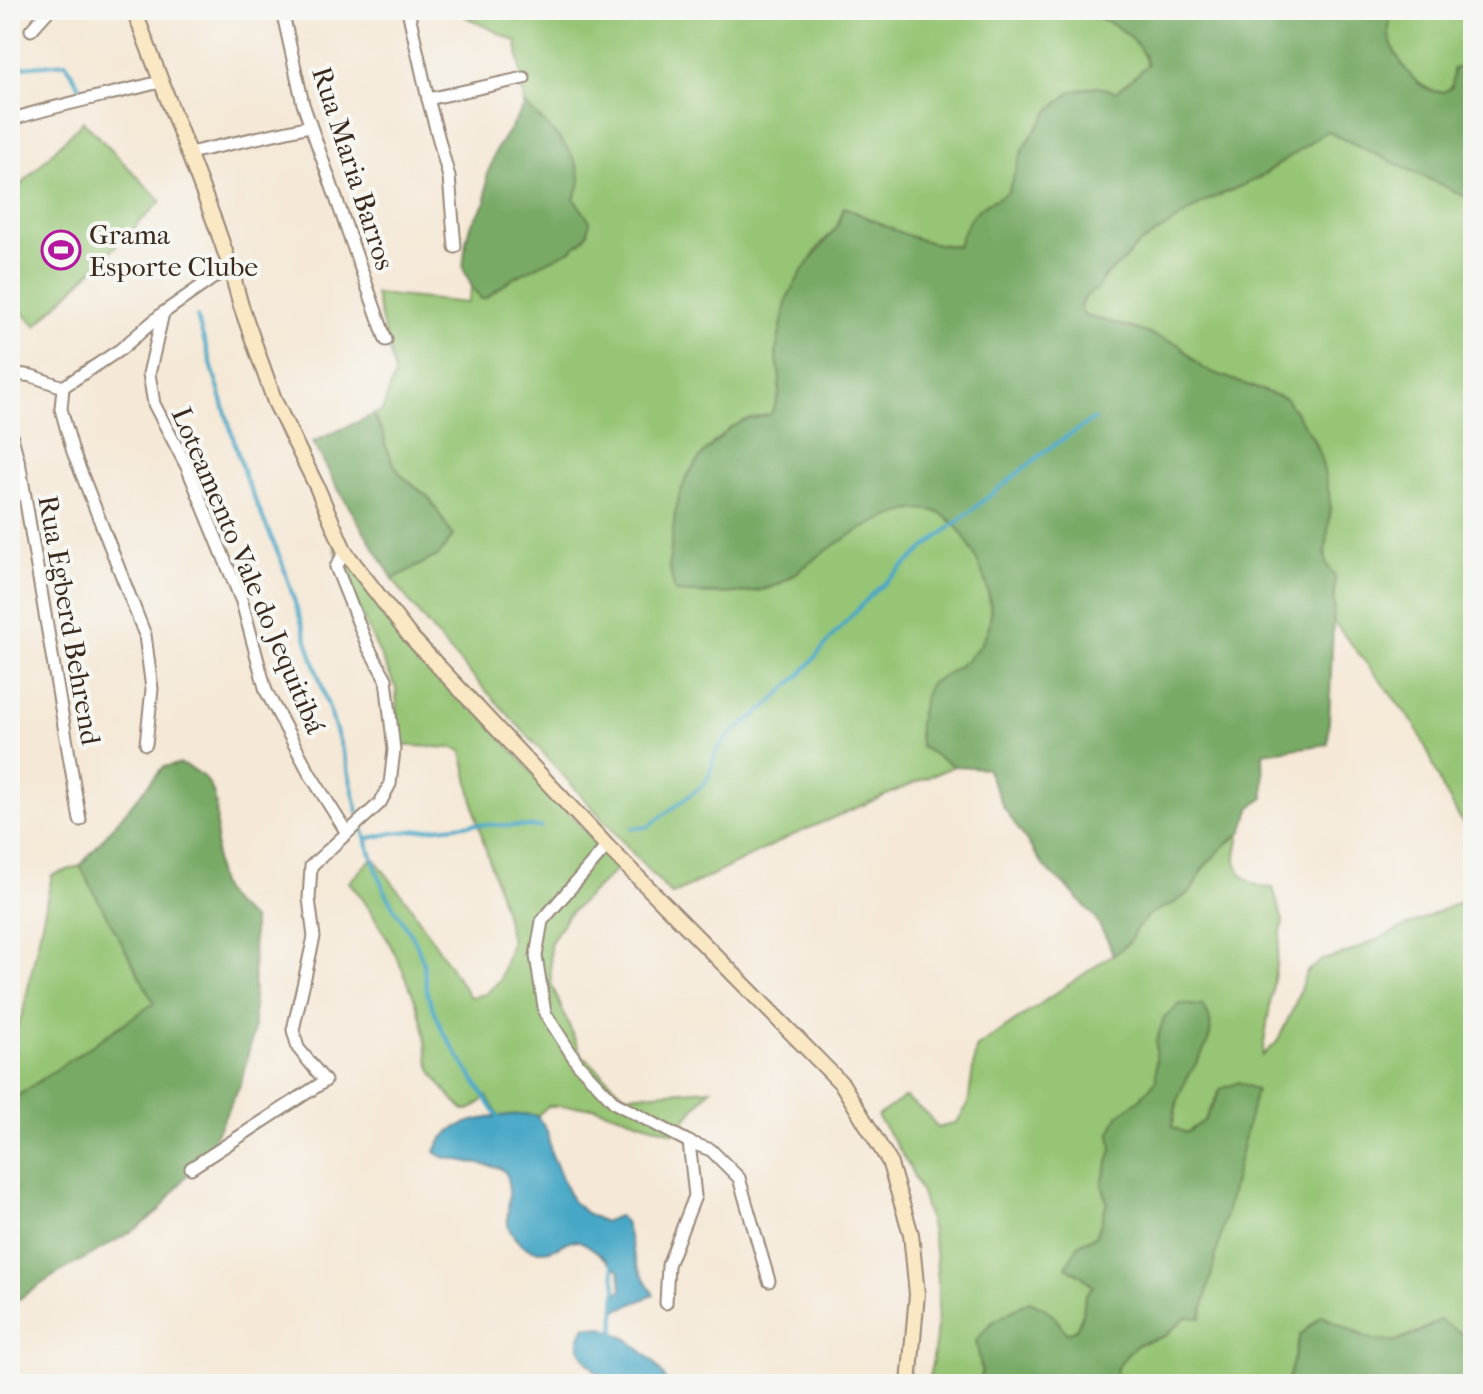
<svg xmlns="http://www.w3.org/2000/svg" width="1483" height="1394" font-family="'IM FELL French Canon',serif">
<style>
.green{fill:#96c574;stroke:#687849;stroke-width:2}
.forest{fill:#78aa66;stroke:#5a6a42;stroke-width:2}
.water{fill:#47a7c6;stroke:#416872;stroke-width:2}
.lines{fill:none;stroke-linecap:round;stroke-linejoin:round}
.stream{stroke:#47a7c6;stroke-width:4}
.street-casing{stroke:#98897a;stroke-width:15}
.secondary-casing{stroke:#98897a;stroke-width:18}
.street{stroke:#fff;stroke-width:11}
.secondary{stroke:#fae7c3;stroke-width:14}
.labels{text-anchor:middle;stroke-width:8;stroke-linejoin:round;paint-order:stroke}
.street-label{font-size:28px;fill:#3b2a1e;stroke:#f6f6f2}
.poi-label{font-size:28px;fill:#3b2a1e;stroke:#f6f6f2;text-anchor:start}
</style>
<rect width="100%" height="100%" fill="#f6f6f2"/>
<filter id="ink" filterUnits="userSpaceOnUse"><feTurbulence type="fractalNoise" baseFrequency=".0125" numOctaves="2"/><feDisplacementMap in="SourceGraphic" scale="16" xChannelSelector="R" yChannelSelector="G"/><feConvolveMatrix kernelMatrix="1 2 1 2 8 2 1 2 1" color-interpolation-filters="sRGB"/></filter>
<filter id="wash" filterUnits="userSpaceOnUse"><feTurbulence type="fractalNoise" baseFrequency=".006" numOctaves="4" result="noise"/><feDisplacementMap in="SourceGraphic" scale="32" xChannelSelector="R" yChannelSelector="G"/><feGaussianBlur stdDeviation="1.8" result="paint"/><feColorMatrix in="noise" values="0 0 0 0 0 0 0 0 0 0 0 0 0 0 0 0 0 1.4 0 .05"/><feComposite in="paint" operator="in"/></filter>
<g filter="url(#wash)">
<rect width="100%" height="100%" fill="#f5e8d6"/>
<g class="green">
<path d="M452,10H1081C1112,23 1135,31 1148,65L1116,92L1095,86L1023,149L1008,192C1000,197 992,201 984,205C971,213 962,232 958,246C919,246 880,223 844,207L837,227L819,246L787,299L776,352L780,377L779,395L771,414L743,421L714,442L687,476L675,514L669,566L675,591C701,595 753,596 778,585C794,577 808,563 823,553C847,536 905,501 935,511C969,523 1001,599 987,632C977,658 953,671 929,684L921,747L954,766L793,835L672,895C621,842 574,786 524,732C479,682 431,635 393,579L439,555L453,536L429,498L401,475L394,464L385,445L384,435L373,415L382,411L395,374L375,294L467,303L472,287L481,299L486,298L513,278L571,250L590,221L574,199L561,140L524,104L517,42Z"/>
<path d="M1390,10H1473V64H1471L1446,92C1419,94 1394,61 1389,36C1388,29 1391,18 1390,10Z"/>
<polygon points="83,121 161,201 36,326 10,299 10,196"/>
<polygon points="1327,131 1473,200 1473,833 1461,820 1443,789 1429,754 1415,725 1333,621 1335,577 1327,565 1325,554 1330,514 1329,494 1320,455 1312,437 1286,399 1203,369 1178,344 1132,328 1086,316 1080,310 1080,305 1086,296 1097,289 1103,278 1123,261 1137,246 1206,201 1257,179"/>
<path d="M335,536L364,584L618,868L567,916L550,944L551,983L581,1054L625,1095L711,1089L674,1133L594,1107L548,1106L537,1116L522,1114L499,1116L487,1096C481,1102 473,1111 464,1110C454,1101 434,1079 430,1066C426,1051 426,1034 421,1018C409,977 377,913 349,882L373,857L409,904L470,997L486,994L500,980L511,942L505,913L477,820L462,751L454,748L395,745L394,737L397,711L396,688L361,614L335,548Z"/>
<path d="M1240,834C1239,842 1236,851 1236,859C1237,878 1256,888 1273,888L1283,921L1262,1056L1277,1042L1294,1007L1306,972L1322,960L1347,953L1473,896V1340L1440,1321L1397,1342L1379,1343L1322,1316L1300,1335L1287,1384H1119L1116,1369L1127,1355L1138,1344L1165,1336L1186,1317L1219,1092L1205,1120L1186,1133L1172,1127L1180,1091L1190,1074L1156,1042V1081L1140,1099L1112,1150L1102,1182L1107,1203L1097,1235L1079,1244L1066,1267L1082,1276L1093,1287L1085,1295L1083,1313L1076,1330L1066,1333L1005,1316L991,1323L982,1372L978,1384H928C944,1313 943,1235 910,1168C900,1150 889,1133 877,1116L905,1097L927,1114L938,1128L957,1122L968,1104L976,1048L1129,943L1135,929L1151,913L1175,903L1192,890L1203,868L1223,847Z"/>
<polygon points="80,866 155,1003 10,1101 10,1045 23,1012 52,875"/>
</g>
<g class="forest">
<path d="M1081,10H1390C1391,18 1388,28 1389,35C1393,58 1427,108 1452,87L1453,69L1473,64V200L1327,131L1257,179L1206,201L1137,246L1123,261L1103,278L1097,289L1086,296L1080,305L1081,310L1086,316L1132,328L1178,344L1203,369L1286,399L1312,437L1320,455L1329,494L1330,514L1325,554L1327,565L1335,577L1328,744L1263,753L1264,798L1251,807L1242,832L1223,847L1203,868L1192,890L1175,903L1151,913L1136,929L1129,943L1113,955L1108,941L1094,916L1071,891L1045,868L1004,808L986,768L954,766L921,747C915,725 922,705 929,684C953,671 976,658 987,632C996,611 987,581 977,561C968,542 957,519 935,511C905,501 847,536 823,553C808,563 794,576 778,584C752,597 703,593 675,592L669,566L675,514L679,496L687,476L703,454L729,429L743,421L771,414L779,395L780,377L776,352L787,298L802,271L837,227L844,207C880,223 919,246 958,246C962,232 971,213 984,205C992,201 1000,197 1008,192L1023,149L1049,111L1071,92L1095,86L1116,92L1148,65C1137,32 1111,23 1081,10Z"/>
<path d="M524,104C543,123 580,151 580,181C580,187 576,193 574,199L590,221L588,233L583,240L571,250L513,278L486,298L481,299L472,287L463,268L466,241L470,226L486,202L487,176L496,150L524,107Z"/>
<polygon points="373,415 384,435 385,445 394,464 401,475 429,498 453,536 439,555 393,579 337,487 313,442"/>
<path d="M179,764C242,781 202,846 222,889C228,902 242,911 253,920L254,1029L241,1083L211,1144L158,1212L136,1229L52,1277L16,1301L10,1300V1101L154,1003L80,866L163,767Z"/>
<path d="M1180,1004L1203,1006C1226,1035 1191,1064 1181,1091C1176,1102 1174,1115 1172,1127L1186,1133L1205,1120L1221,1089L1239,1082L1256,1090L1201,1318L1186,1317L1165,1336L1138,1344L1127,1355L1116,1369L1119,1384H978L982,1372L976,1341L991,1323L1029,1301C1047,1307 1056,1317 1066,1333L1076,1330L1083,1313L1085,1295L1093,1286L1082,1276L1066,1267L1079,1244L1097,1235L1107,1203L1102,1182L1112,1150L1110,1133L1118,1116L1140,1099L1156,1081V1042L1164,1018Z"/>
<path d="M1322,1316C1375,1343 1386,1355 1439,1320L1473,1340V1384H1287L1300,1335Z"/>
</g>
<g class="water">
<path d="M522,1114L537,1116L547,1131L551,1153L572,1201L586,1213L604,1222L618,1216L625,1222L637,1266L654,1295L615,1311L614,1299L622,1288L620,1271C607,1262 594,1246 579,1241C569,1237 560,1248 550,1250C540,1252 529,1251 521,1244C500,1226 510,1214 509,1192C509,1186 507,1179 506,1173L500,1168L443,1157L435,1152C447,1118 492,1117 522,1114Z"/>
<path d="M585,1326L604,1328L628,1339L654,1362L669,1384H606C598,1372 576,1354 579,1339C579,1338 584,1328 585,1326Z"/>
</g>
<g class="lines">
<g class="stream">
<polyline points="1270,10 1274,16"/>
<polyline points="10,68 66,63 79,86"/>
<polyline points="197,317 245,477 282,562 346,762 358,812"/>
<polyline points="362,828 382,885 394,908 416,942 423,961 427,993 443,1032 499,1119"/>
<polyline points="632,828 648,827 703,785 709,776 716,752 726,738 764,709 803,672 837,631 870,596 927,546 1048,449 1094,419"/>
<polyline points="366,839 393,833 474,824 541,827"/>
<polyline points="612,1262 616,1287 614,1337"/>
</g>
</g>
</g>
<g filter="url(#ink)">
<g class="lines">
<g class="street-casing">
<g id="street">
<polyline points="282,10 303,104 386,340"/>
<polyline points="408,10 428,99 449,177 455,247"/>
<polyline points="31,30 49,10"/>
<polyline points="428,99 524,78"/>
<path d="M10,120C59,104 110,95 160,82"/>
<polyline points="189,153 310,126"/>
<polyline points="163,313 149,374 154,404 187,467 242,602 266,691 310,774 347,833"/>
<polyline points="10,373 32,376 63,387 121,349 163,313 230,266"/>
<polyline points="63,387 61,409 73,452 145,635 152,689 146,744"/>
<polyline points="10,430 20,467 80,820"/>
<polyline points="607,846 542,921 536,956 545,1013 578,1064 615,1103 689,1142 711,1150 739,1178 769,1281"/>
<polyline points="191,1168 325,1081 298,1048 293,1030 314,937 309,899 311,866 380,803 390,784 394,750 386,679 368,647 336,567 345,552"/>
<polyline points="666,1303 668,1265 695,1196 689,1142"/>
</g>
</g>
<g class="secondary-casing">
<polyline id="secondary" points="134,10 215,223 230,266 241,306 275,402 316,485 345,552 409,635 607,846 842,1084 889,1161 911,1234 917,1294 909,1384"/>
</g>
<use href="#street" class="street"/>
<use href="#secondary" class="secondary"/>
</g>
</g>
<defs>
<g id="stadium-ring" transform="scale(2)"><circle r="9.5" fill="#f6f6f2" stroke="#b5179e" stroke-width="1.5"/><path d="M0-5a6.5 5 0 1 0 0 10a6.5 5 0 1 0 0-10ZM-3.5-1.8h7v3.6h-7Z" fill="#b5179e"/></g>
</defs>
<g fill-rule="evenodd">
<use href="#stadium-ring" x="61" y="250"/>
</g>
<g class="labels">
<g class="street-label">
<text transform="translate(354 168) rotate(72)" y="10">Rua Maria Barros</text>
<text transform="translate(249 570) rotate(67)" y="10">Loteamento Vale do Jequitibá</text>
<text transform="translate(70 620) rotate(80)" y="10">Rua Egberd Behrend</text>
</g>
<g class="poi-label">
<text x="89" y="244">Grama<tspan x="89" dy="32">Esporte Clube</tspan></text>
</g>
</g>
<rect width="1483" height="1394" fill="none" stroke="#f6f6f2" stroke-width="40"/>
</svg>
